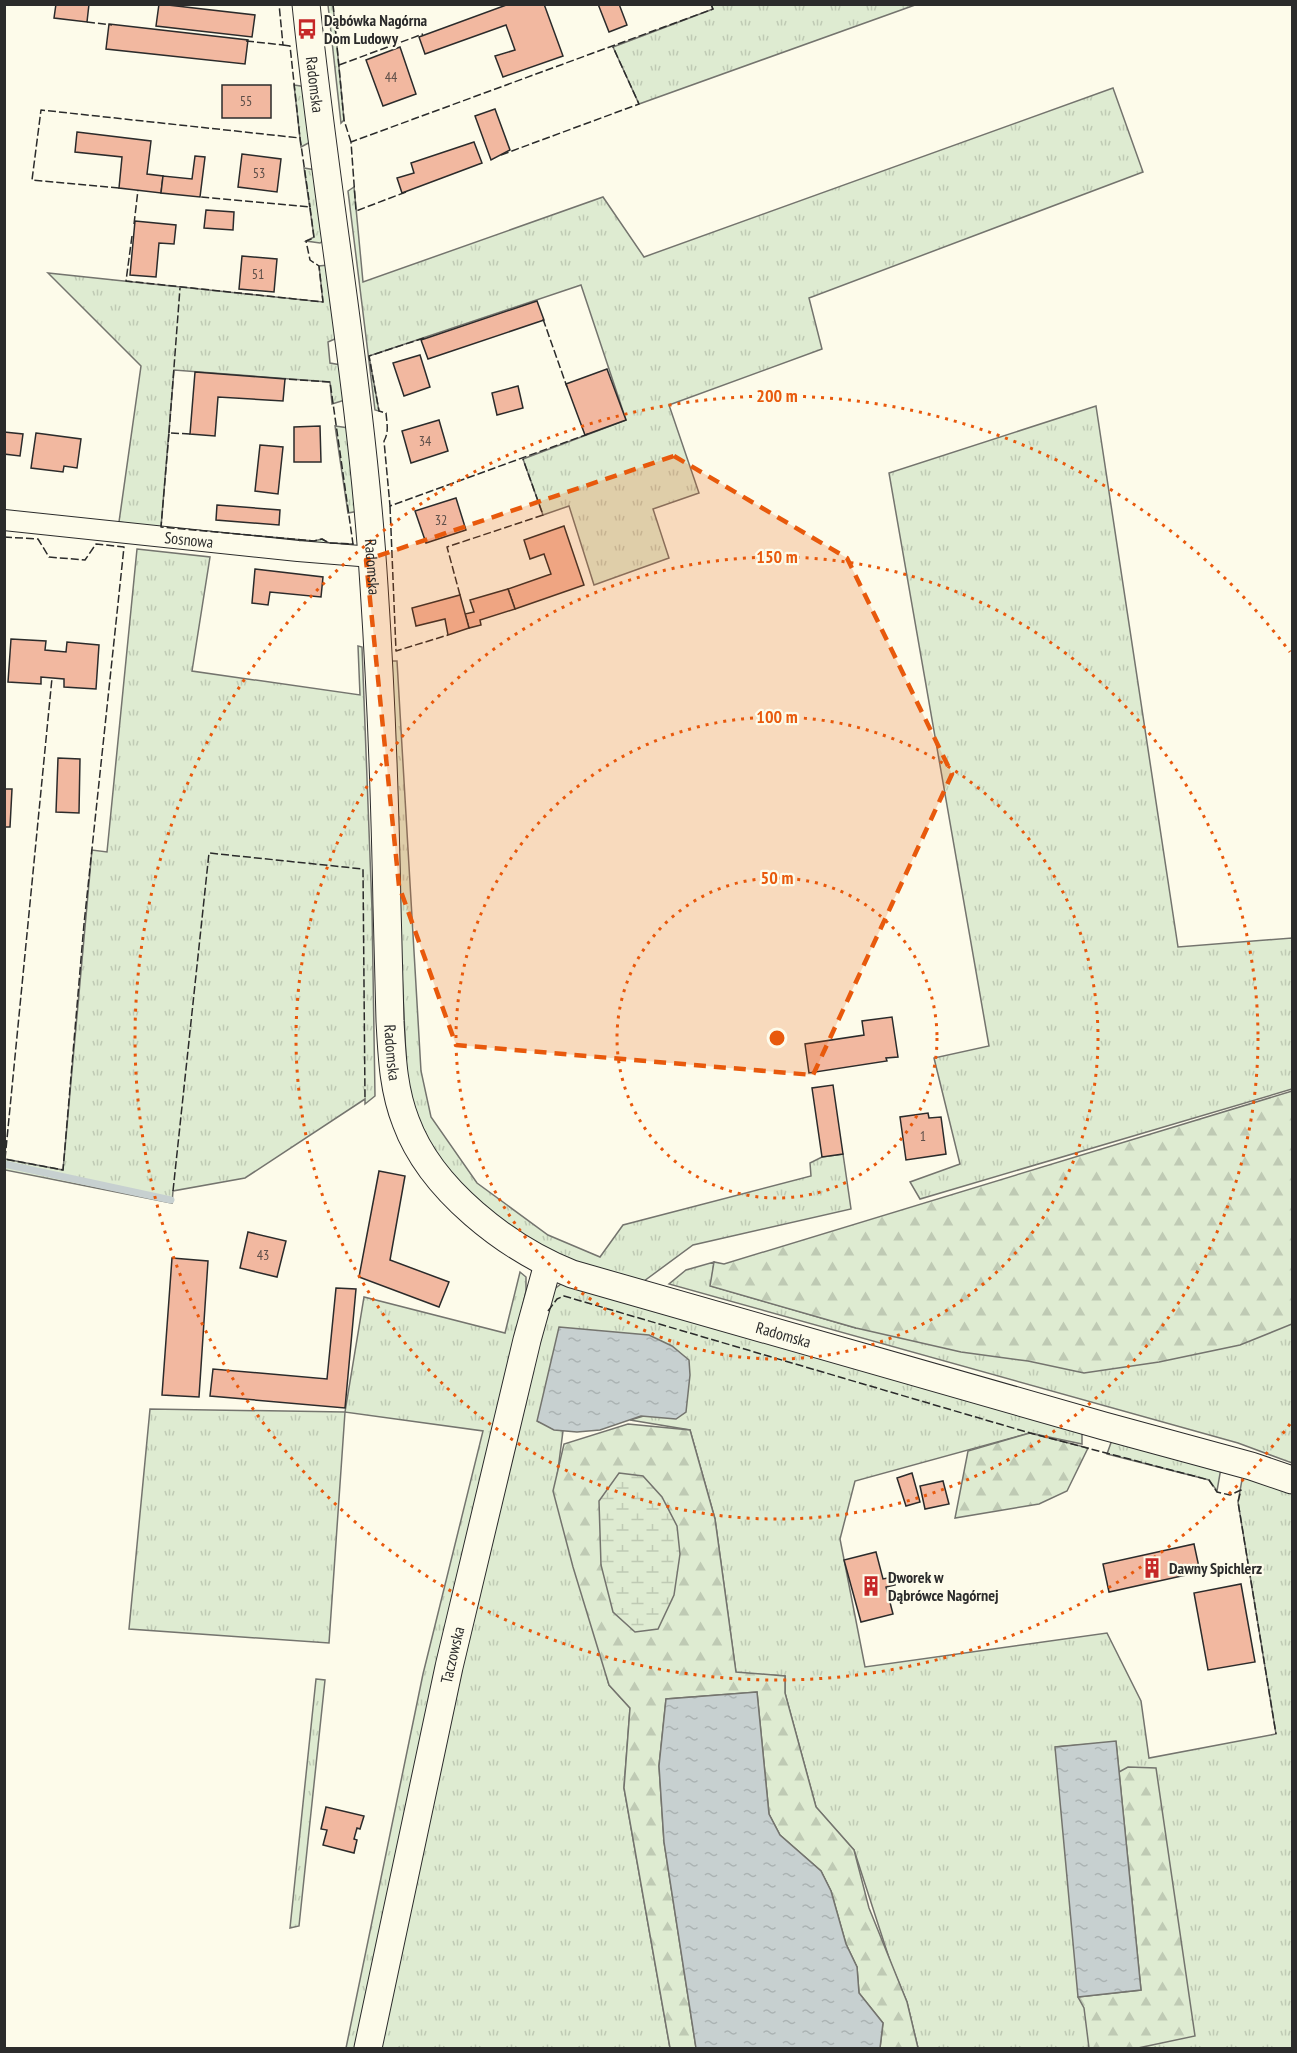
<svg xmlns="http://www.w3.org/2000/svg" width="1297" height="2053" font-family="'PT Sans Narrow',sans-serif">
<style>
.grass{fill:url(#grass-tufts);stroke:#74746e;stroke-width:1.5;fill-rule:evenodd}
.forest{fill:url(#forest-firs);stroke:#74746e;stroke-width:1.5}
.wetland{fill:url(#wetland-marsh);stroke:#74746e;stroke-width:1.5}
.water{fill:url(#water-ripples);stroke:#74746e;stroke-width:1.5}
.lines{fill:none;stroke-linecap:round;stroke-linejoin:round}
.stream{stroke:#c7d0d0;stroke-width:7}
.building{fill:#f2b8a0;stroke:#2b2b2b;stroke-width:1.5}
.street-casing{stroke:#2b2b2b;stroke-width:22}
.secondary-casing{stroke:#2b2b2b;stroke-width:29}
.street{stroke:#fdfbea;stroke-width:20}
.secondary{stroke:#fdfbea;stroke-width:27}
.fence{stroke:#2b2b2b;stroke-width:1.5;stroke-dasharray:8 3;stroke-linecap:butt}
.marked{fill:#e8590c;fill-opacity:0.2;stroke:#e8590c;stroke-width:4.5;stroke-dasharray:12 8;stroke-linejoin:round}
.ring{fill:none;stroke:#e8590c;stroke-width:3;stroke-dasharray:3 6}
.labels{text-anchor:middle;stroke-width:4.5;stroke-linejoin:round;paint-order:stroke}
.number-label{font-size:14px;fill:#5d4e48}
.poi-label{font-size:16px;font-weight:bold;fill:#2b2b2b;stroke:#fdfbea;text-anchor:start}
.street-label{font-size:16px;fill:#2b2b2b;stroke:#fdfbea}
.centre{fill:#e8590c;stroke:#fdfbea;stroke-width:3}
.ring-label{font-size:18px;text-anchor:middle;font-weight:bold;fill:#e8590c;stroke:#fdfbea;stroke-width:4.5;stroke-linejoin:round;paint-order:stroke}
</style>
<defs>
<pattern id="grass-tufts" width="24" height="20" patternUnits="userSpaceOnUse" patternTransform="scale(1.5)"><rect width="24" height="20" fill="#deebd1"/><path d="M3 7l-1-3M5 7V3M7 7l1-3M15 17l-1-3M17 17v-4M19 17l1-3" fill="none" stroke="#bfcab4"/></pattern>
<pattern id="forest-firs" width="22" height="20" patternUnits="userSpaceOnUse" patternTransform="scale(1.5)"><rect width="22" height="20" fill="#deebd1"/><path d="M5 1l3.5 6h-7zM16 11l3.5 6h-7z" fill="#bfcab4"/></pattern>
<pattern id="wetland-marsh" width="20" height="14" patternUnits="userSpaceOnUse" patternTransform="scale(1.5)"><rect width="20" height="14" fill="#deebd1"/><path d="M1 5h8M5 5V1M11 12h8M15 12V8" fill="none" stroke="#bfcab4"/></pattern>
<pattern id="water-ripples" width="26" height="14" patternUnits="userSpaceOnUse" patternTransform="scale(1.5)"><rect width="26" height="14" fill="#c7d0d0"/><path d="M2 4q2-2 4 0t4 0M15 11q2-2 4 0t4 0" fill="none" stroke="#abb3b3"/></pattern>
</defs>
<rect width="100%" height="100%" fill="#fdfbea"/>
<g class="grass">
<polygon points="328,5 333,5 344,120 341,123"/>
<polygon points="711,5 915,5 639,104 613,47 713,9"/>
<polygon points="294,85 307,87 314,140 301,147"/>
<polygon points="1113,88 1143,172 809,298 822,349 669,405 699,493 653,509 669,558 594,585 569,506 543,515 523,459 626,420 581,285 369,356 379,411 375,410 348,191 354,187 363,282 603,197 644,257"/>
<polygon points="304,168 316,170 324,240 320,243 306,241 314,237"/>
<polygon points="328,265 337,338 328,342 330,363 341,365 345,400 332,404 330,382 174,370 161,527 314,541 322,539 329,543 353,544 353,549 125,529 125,523 119,522 141,366 48,273 323,302 319,266"/>
<polygon points="1096,406 1178,947 1292,938 1292,1089 920,1199 910,1182 960,1164 934,1058 989,1046 889,473"/>
<polygon points="335,426 349,428 359,511 348,513"/>
<polygon points="137,549 210,557 192,671 360,695 358,646 362,647 372,909 375,1096 365,1104 365,1099 245,1178 173,1191 172,1203 5,1170 5,1159 63,1170 92,850 107,852"/>
<polygon points="387,661 397,661 421,1071 431,1117 477,1183 548,1235 600,1257 623,1225 811,1176 810,1163 822,1157 843,1154 851,1209 693,1245 640,1284 550,1253 498,1219 445,1167 426,1140 410,1102 407,1078"/>
<polygon points="714,1262 711,1286 856,1328 1292,1318 1292,1463 1238,1443 669,1284 686,1270"/>
<polygon points="520,1272 526,1277 526,1291 358,2048 346,2048 423,1674 483,1431 345,1412 329,1643 129,1629 150,1409 345,1412 364,1297 505,1333"/>
<path d="M561,1284L575,1285L1082,1429V1444L1030,1433L855,1481L840,1539L865,1667L1107,1633L1141,1701L1149,1758L1276,1734L1238,1502L1243,1474L1292,1493V2048H918L907,2002L891,1964L854,1850L816,1807L785,1693V1676L736,1673L715,1519L690,1430L630,1420L647,1415L685,1412L537,1421L563,1431L556,1485L609,1685L630,1708L624,1788L670,2048H376L512,1443L553,1290ZM1116,1742L1141,1990L1056,1747Z"/>
<polygon points="1113,1437 1221,1468 1217,1491 1209,1480 1107,1454"/>
<polygon points="316,1679 325,1680 299,1926 290,1928"/>
</g>
<g class="forest">
<polygon points="1292,1091 1292,1324 1240,1345 1159,1362 1084,1373 1028,1361 961,1352 856,1328 710,1286 714,1262 724,1264"/>
<polygon points="628,1424 690,1430 715,1519 736,1672 785,1676 785,1693 816,1807 854,1850 869,1908 907,2002 918,2048 880,2048 883,2023 859,1993 857,1967 846,1944 831,1891 821,1871 780,1835 769,1814 757,1692 666,1699 659,1766 664,1842 696,2048 670,2048 624,1788 630,1708 609,1685 573,1567 553,1491 564,1444"/>
<polygon points="1030,1433 1088,1448 1067,1491 1039,1504 955,1518 968,1451"/>
<polygon points="1128,1767 1156,1768 1195,2036 1138,2048 1089,2048 1084,2008 1078,1997 1141,1990 1119,1772"/>
</g>
<polygon class="wetland" points="619,1473 643,1476 662,1497 677,1526 680,1554 674,1595 658,1629 635,1632 613,1612 601,1565 599,1501"/>
<g class="water">
<polygon points="559,1327 649,1335 672,1346 689,1360 690,1375 686,1412 676,1419 641,1416 600,1430 577,1432 554,1430 537,1421"/>
<polygon points="757,1692 769,1814 780,1835 821,1871 831,1891 846,1944 857,1967 859,1993 883,2023 880,2048 696,2048 664,1842 659,1766 666,1699"/>
<polygon points="1116,1741 1141,1990 1078,1997 1055,1747"/>
</g>
<g class="lines">
<polyline class="stream" points="4,1164 171,1200"/>
</g>
<g class="building">
<polygon points="56,4 89,4 87,22 54,18"/>
<polygon points="159,4 255,15 252,37 156,26"/>
<polygon points="509,4 544,4 563,56 503,77 495,56 515,50 506,25 425,54 419,37"/>
<polygon points="598,4 619,4 627,25 609,32"/>
<polygon points="109,24 248,40 245,64 106,49"/>
<polygon points="400,47 416,94 383,106 366,60"/>
<rect x="222" y="85" width="49" height="33"/>
<polygon points="495,109 510,150 491,160 475,116"/>
<polygon points="77,132 151,141 147,174 163,176 161,193 119,188 122,157 75,152"/>
<polygon points="474,142 482,163 402,193 397,178 414,173 411,163"/>
<polygon points="242,154 281,159 277,192 238,187"/>
<polygon points="195,156 205,157 200,197 161,193 163,176 192,179"/>
<polygon points="206,210 234,212 233,230 204,228"/>
<polygon points="135,221 176,225 174,244 159,243 156,277 130,275"/>
<polygon points="242,256 277,259 274,292 239,289"/>
<polygon points="537,301 544,320 428,359 421,340"/>
<polygon points="420,355 430,387 404,396 393,363"/>
<polygon points="607,369 626,420 585,435 566,384"/>
<polygon points="195,372 285,379 283,401 218,397 215,436 190,434"/>
<polygon points="518,386 523,408 497,415 492,393"/>
<polygon points="439,420 448,451 411,463 402,431"/>
<polygon points="320,426 321,462 294,462 294,427"/>
<polygon points="4,432 23,434 20,456 4,454"/>
<polygon points="36,433 81,439 77,468 64,466 63,472 31,468"/>
<polygon points="260,445 283,447 278,494 255,491"/>
<polygon points="456,498 466,530 426,543 415,511"/>
<polygon points="217,505 280,510 279,525 216,520"/>
<polygon points="564,526 584,585 515,609 508,589 551,574 544,554 530,559 524,540"/>
<polygon points="255,569 323,577 321,597 270,592 268,605 252,603"/>
<polygon points="508,589 515,609 480,620 481,625 469,628 465,614 474,612 470,600"/>
<polygon points="460,595 469,628 448,635 445,619 416,626 412,608"/>
<polygon points="11,639 46,641 45,650 66,652 67,642 99,645 96,689 64,687 64,679 41,677 41,684 8,682"/>
<polygon points="58,758 80,759 79,813 56,812"/>
<polygon points="4,789 12,789 10,827 4,827"/>
<polygon points="892,1017 898,1057 886,1058 887,1061 809,1073 805,1044 864,1035 862,1021"/>
<polygon points="833,1085 843,1154 822,1157 812,1088"/>
<polygon points="928,1113 929,1118 941,1117 946,1154 906,1160 900,1117"/>
<polygon points="379,1171 405,1176 390,1260 449,1282 439,1307 359,1277"/>
<polygon points="248,1232 286,1241 277,1277 240,1268"/>
<polygon points="172,1258 208,1261 199,1397 162,1395"/>
<polygon points="336,1288 356,1289 345,1408 210,1396 213,1369 327,1379"/>
<polygon points="912,1473 920,1502 906,1506 897,1478"/>
<polygon points="943,1481 949,1504 925,1509 920,1486"/>
<polygon points="1194,1544 1200,1572 1109,1592 1103,1564"/>
<polygon points="876,1552 883,1579 893,1577 895,1585 886,1587 893,1614 861,1622 844,1560"/>
<polygon points="1241,1584 1255,1662 1208,1670 1194,1593"/>
<polygon points="326,1807 364,1816 360,1829 357,1828 354,1839 357,1840 354,1853 323,1845 327,1830 321,1829"/>
</g>
<g class="lines">
<g class="street-casing">
<g id="street">
<path id="s1" d="M4,520L298,551L372,557"/>
</g>
</g>
<g class="secondary-casing">
<g id="secondary">
<path id="s2" d="M306,4C326,199 362,391 374,586C381,692 385,799 387,906C388,944 389,983 390,1021C392,1056 393,1089 406,1122C431,1190 507,1248 572,1274L1104,1426L1251,1466L1292,1480"/>
<path id="s3" d="M368,2048L449,1667L527,1340L548,1264"/>
</g>
</g>
<use href="#street" class="street"/>
<use href="#secondary" class="secondary"/>
<g class="fence">
<polyline points="333,4 344,120 351,142"/>
<polyline points="87,22 112,25"/>
<polyline points="246,41 283,45 279,4"/>
<polyline points="283,45 290,46 300,138"/>
<polyline points="339,65 423,34"/>
<polyline points="501,155 639,104 613,47"/>
<polyline points="119,188 32,180 41,110 300,138 310,207"/>
<polyline points="406,192 356,211 351,142 713,9 711,4"/>
<polyline points="134,224 138,190"/>
<polyline points="132,236 126,281 323,302 319,266 310,260 306,241 314,238 310,207 200,197"/>
<polyline points="543,319 567,387"/>
<path d="M424,338L369,356L379,411L386,413C387,424 389,432 384,441L390,506L588,434"/>
<polyline points="169,433 180,288"/>
<polyline points="190,434 169,433 161,527 314,541 322,539 329,543 353,544 330,382 285,379"/>
<polyline points="390,506 396,651 448,635"/>
<polyline points="4,537 38,539 49,557 85,560 96,544 124,547 84,924 63,1170 4,1159"/>
<polyline points="460,595 447,547 543,515 523,459"/>
<polyline points="5,1159 52,678"/>
<polyline points="173,1191 209,853 363,869 365,1099"/>
<polyline points="548,1311 557,1299 564,1296 1030,1433 1209,1480 1217,1492 1230,1495 1241,1490 1238,1502 1276,1734"/>
</g>
</g>
<path class="marked" d="M674,456L847,558L952,774L813,1075L456,1045L399,886L366,560Z"/>
<g class="ring">
<circle cx="777" cy="1038" r="160"/>
<circle cx="777" cy="1038" r="321"/>
<circle cx="777" cy="1038" r="481"/>
<path d="M1290 1424A642 642 0 1 1 1290 652"/>
</g>
<defs>
<g id="bus-bare" transform="scale(1.62)"><path d="M-5-6H5V4H4V6H2V4H-2V6H-4V4H-5ZM-3.5-4V0h7V-4ZM-3.5 1.2v1.5H-2V1.2ZM2 1.2v1.5H3.5V1.2Z" fill="#c62828" stroke="#fdfbea" stroke-width="2.5" paint-order="stroke"/></g>
<g id="building-bare" transform="scale(1.62)"><path d="M-4-6H4V6H1V3H-1V6H-4ZM-2.5-4.3h1.7v1.8h-1.7ZM.8-4.3h1.7v1.8H.8ZM-2.5-1h1.7V.8h-1.7ZM.8-1h1.7V.8H.8Z" fill="#c62828" stroke="#fdfbea" stroke-width="2.5" paint-order="stroke"/></g>
</defs>
<g fill-rule="evenodd">
<use href="#bus-bare" x="307" y="29"/>
<use href="#building-bare" x="1152" y="1568"/>
<use href="#building-bare" x="871" y="1586"/>
</g>
<g class="labels">
<g class="number-label">
<text x="391" y="82">44</text>
<text x="246" y="106">55</text>
<text x="259" y="178">53</text>
<text x="258" y="279">51</text>
<text x="425" y="446">34</text>
<text x="441" y="525">32</text>
<text x="923" y="1141">1</text>
<text x="263" y="1260">43</text>
</g>
<g class="poi-label">
<text x="324" y="26">Dąbówka Nagórna<tspan x="324" dy="18">Dom Ludowy</tspan></text>
<text x="1169" y="1574">Dawny Spichlerz</text>
<text x="888" y="1583">Dworek w<tspan x="888" dy="18">Dąbrówce Nagórnej</tspan></text>
</g>
<g class="street-label">
<text dy="6" stroke="none"><textPath href="#s2" startOffset="81">Radomska</textPath></text>
<text dy="6" stroke="none"><textPath href="#s1" startOffset="186">Sosnowa</textPath></text>
<text dy="6" stroke="none"><textPath href="#s2" startOffset="567">Radomska</textPath></text>
<text dy="6" stroke="none"><textPath href="#s2" startOffset="1053">Radomska</textPath></text>
<text dy="6" stroke="none"><textPath href="#s2" startOffset="1575">Radomska</textPath></text>
<text dy="6" stroke="none"><textPath href="#s3" startOffset="402">Taczowska</textPath></text>
</g>
</g>
<circle cx="777" cy="1038" r="9" class="centre"/>
<g class="ring-label">
<text x="777" y="402">200 m</text>
<text x="777" y="563">150 m</text>
<text x="777" y="723">100 m</text>
<text x="777" y="884">50 m</text>
</g>
<rect width="1297" height="2053" fill="none" stroke="#2b2b2b" stroke-width="12"/>
</svg>
